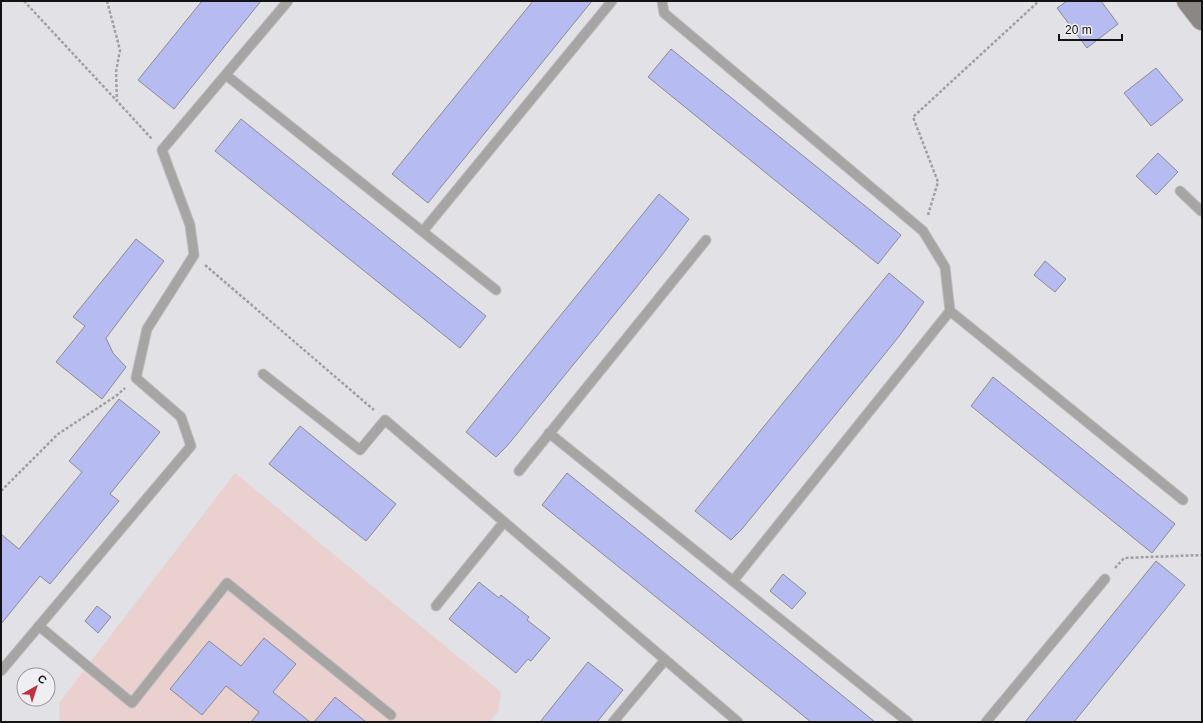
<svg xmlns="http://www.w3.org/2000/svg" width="1203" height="723" font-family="Arial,sans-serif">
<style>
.education{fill:#ebd0d0}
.building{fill:#b6bbf2;stroke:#8b8c90}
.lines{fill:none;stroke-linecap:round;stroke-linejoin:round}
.service-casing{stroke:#bdbcbf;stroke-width:11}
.secondary-casing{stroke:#bdbcbf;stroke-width:24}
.path{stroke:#a1a0a3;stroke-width:2.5;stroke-dasharray:3 2;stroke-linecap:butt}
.service{stroke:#a7a5a3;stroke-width:9}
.secondary{stroke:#8a8785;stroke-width:22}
</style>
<rect width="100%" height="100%" fill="#e2e1e5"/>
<polygon class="education" points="235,473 501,692 498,712 489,722 60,722 59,703"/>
<g class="building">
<polygon points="202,1 261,1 174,109 138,80"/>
<polygon points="533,1 592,1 428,203 392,174"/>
<polygon points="1067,1 1101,1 1118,24 1087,48 1057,8"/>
<polygon points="671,49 901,235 878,264 648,77"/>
<polygon points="1156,68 1183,100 1151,126 1124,93"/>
<polygon points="241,119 486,316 460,348 215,151"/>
<polygon points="1158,153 1178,172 1156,195 1136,176"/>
<polygon points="659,194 689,219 662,255 631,294 507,446 496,457 466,432"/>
<polygon points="136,239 164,261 106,338 113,353 126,367 102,399 56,362 85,326 73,317"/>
<polygon points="1045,261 1066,279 1055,292 1034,275"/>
<polygon points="889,273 924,302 900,335 871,371 742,529 731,540 695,511"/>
<polygon points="993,377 1175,524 1152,553 971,406"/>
<polygon points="119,399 160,432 110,494 119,501 50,584 40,576 1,624 1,534 19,549 82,472 69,461"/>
<polygon points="300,426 396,504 366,541 269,464"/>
<polygon points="567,473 733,607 875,722 811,722 542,505"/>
<polygon points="1156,561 1185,585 1074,722 1025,722"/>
<polygon points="783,574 806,593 792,609 770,591"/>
<polygon points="479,582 499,598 501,595 529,617 527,620 550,638 531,661 528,659 516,673 449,619"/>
<polygon points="97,606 111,617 98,633 85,621"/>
<polygon points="264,638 296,664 273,692 310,722 251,722 259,712 226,686 202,715 170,689 209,641 241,666"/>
<polygon points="588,662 623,690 597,722 540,722"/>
<polygon points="335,697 366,722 314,722"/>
</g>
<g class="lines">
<g class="service-casing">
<g id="service">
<polyline points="662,1 664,13 923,231 945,267 950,311 1183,500"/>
<polyline points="226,75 496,290"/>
<polyline points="1180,191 1201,211 1202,209"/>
<polyline points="423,231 612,1"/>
<polyline points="263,374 360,450 385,420 738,722"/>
<polyline points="549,433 908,722"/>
<polyline points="519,471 706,240"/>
<polyline points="733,581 950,311"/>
<polyline points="436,606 504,522"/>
<polyline points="39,626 132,703 227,583 391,715"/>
<polyline points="1,671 191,446 181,417 136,378 147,329 194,255 190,225 162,150 288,1"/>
<polyline points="613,722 665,660"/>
<polyline points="986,722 1105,579"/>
</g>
</g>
<g class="secondary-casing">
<polyline id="secondary" points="1188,1 1202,19"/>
</g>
<g class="path">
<polyline points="24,1 117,101"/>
<polyline points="107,1 120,50 116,72 117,101 152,139"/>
<polyline points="928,215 938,182 913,117 1039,1"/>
<polyline points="205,265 374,410"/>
<polyline points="1,491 58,434 116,396 125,388"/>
<polyline points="1115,568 1124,558 1202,555"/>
</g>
<use href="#service" class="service"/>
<use href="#secondary" class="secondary"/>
</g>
<rect width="1203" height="723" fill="none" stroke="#131314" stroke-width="4"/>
<g transform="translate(36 687) rotate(39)"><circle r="19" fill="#efeef3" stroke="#97969a"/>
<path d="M0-3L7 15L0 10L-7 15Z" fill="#c13041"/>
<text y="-6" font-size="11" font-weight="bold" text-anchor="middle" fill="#131314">С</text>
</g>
<path d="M1059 34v6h63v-6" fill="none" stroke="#131314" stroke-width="2"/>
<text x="1065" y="34" font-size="12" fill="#131314" stroke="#efeef3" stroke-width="3" paint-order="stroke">20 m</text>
</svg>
